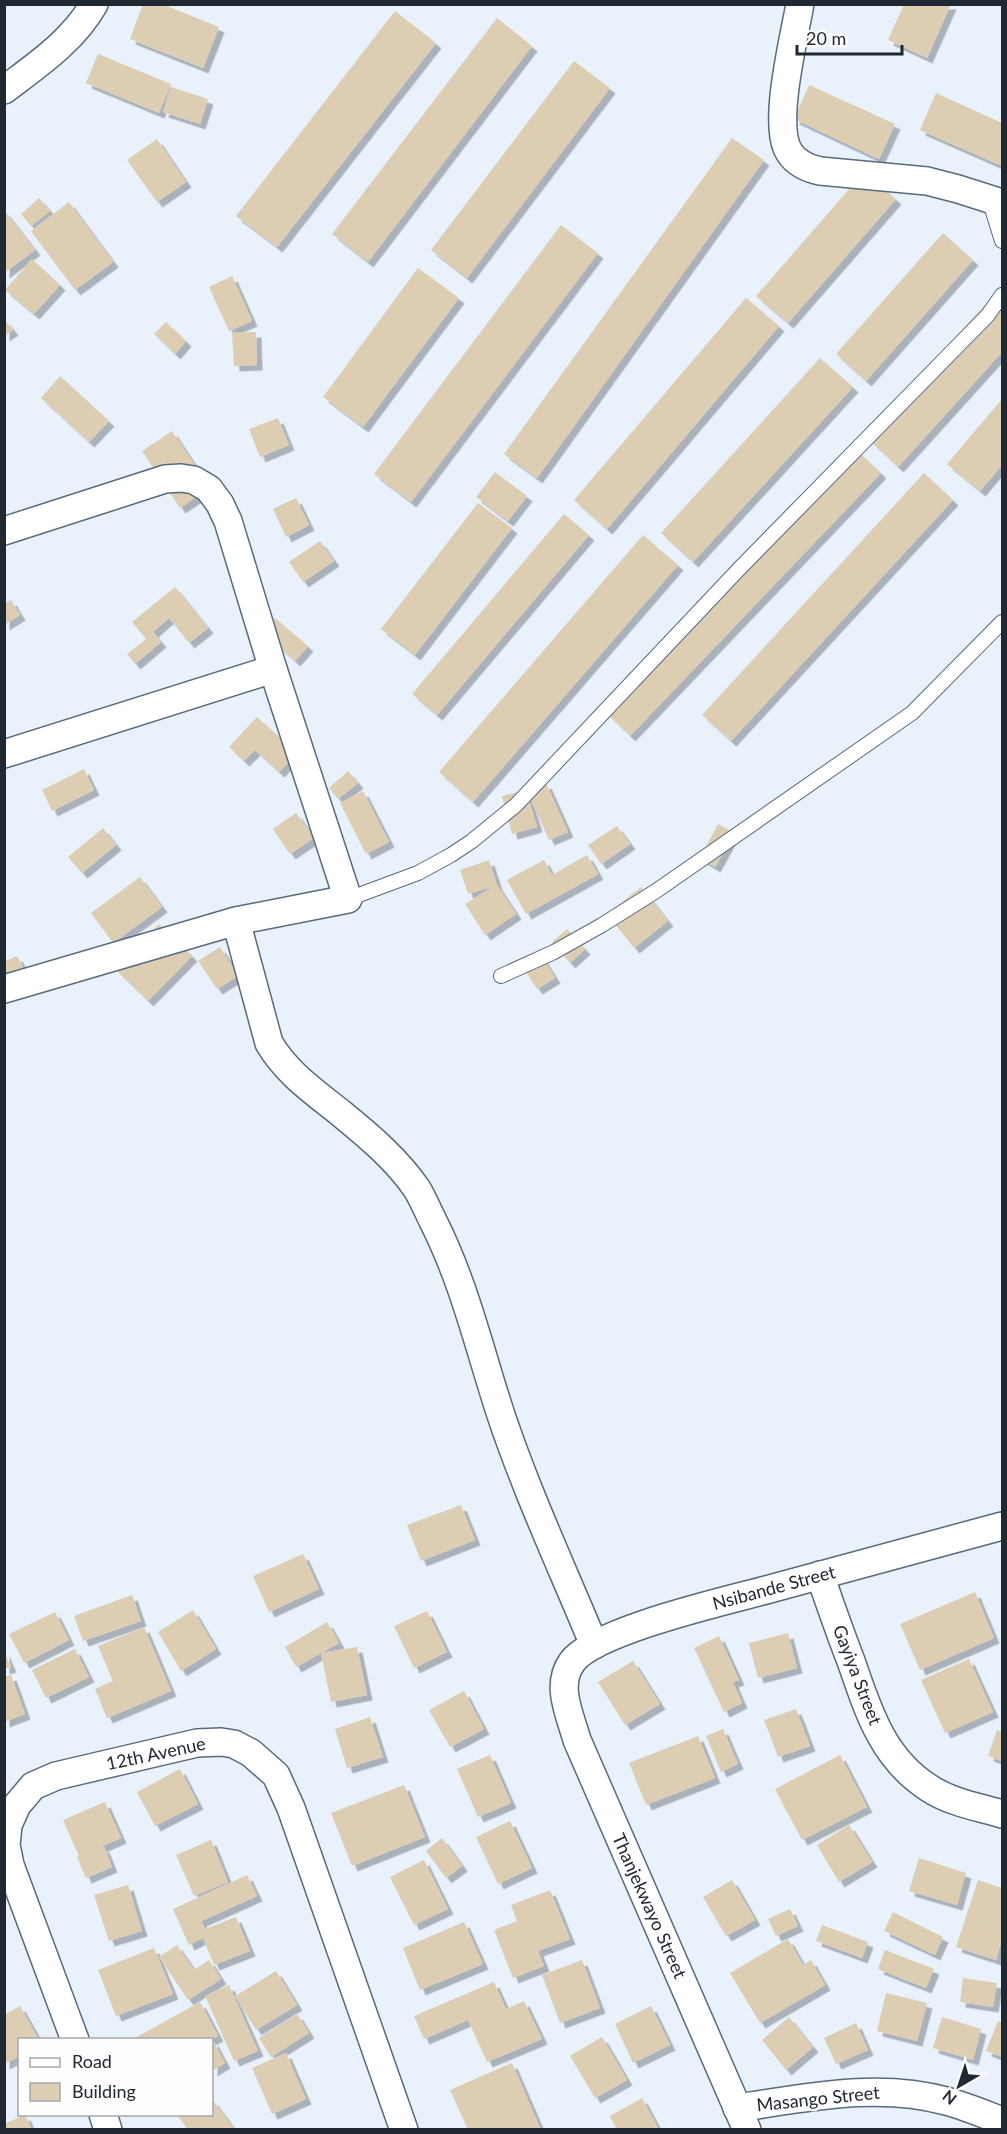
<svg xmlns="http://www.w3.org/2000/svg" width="1007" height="2134" font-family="Lato,sans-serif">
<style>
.building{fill:#ddcdb2;filter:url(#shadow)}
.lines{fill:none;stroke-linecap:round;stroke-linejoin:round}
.service-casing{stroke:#576a7f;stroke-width:16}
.minor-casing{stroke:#576a7f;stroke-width:30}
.service{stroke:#fff;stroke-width:14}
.minor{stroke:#fff;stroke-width:27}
.labels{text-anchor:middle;stroke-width:5;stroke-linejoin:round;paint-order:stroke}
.street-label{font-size:18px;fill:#202832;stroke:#fefefe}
</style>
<defs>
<filter id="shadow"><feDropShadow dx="5.5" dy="5.5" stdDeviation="0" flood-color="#0004"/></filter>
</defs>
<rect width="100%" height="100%" fill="#e9f1fb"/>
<g class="building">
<polygon points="143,4 162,4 219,27 203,68 130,39"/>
<polygon points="904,4 951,4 927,58 888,40"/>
<polygon points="395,11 436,43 277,247 236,216"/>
<polygon points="497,18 532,46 368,262 332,234"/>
<polygon points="98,54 171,84 159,113 86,83"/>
<polygon points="574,61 610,88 467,278 431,250"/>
<polygon points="809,85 895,124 879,159 794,119"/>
<polygon points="171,87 208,99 200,124 163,112"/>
<polygon points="936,93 1002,123 1002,166 920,130"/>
<polygon points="732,138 764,160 537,478 504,454"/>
<polygon points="157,139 186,182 157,202 127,160"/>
<polygon points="864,172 896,199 788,323 756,296"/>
<polygon points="39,198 50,211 31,226 21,214"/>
<polygon points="69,202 113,262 75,290 31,231"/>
<polygon points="4,210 35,250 4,273"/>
<polygon points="561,225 598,253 411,502 374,474"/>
<polygon points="943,233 973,260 866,381 836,354"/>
<polygon points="32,259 60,285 34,314 5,290"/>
<polygon points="418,268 459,298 363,427 323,397"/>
<polygon points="232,276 252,321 229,331 209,287"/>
<polygon points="1002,286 1002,352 898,467 865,436"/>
<polygon points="746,298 779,326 607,529 574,500"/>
<polygon points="4,319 13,330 4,336"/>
<polygon points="166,322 186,341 175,354 154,334"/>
<polygon points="256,332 257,365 234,366 232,333"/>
<polygon points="820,358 853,387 693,562 661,533"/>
<polygon points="60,376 109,421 89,442 41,398"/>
<polygon points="1002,399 1002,465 980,491 947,464"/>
<polygon points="278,418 289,445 260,457 249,429"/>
<polygon points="172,431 210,488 180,508 142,451"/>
<polygon points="852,446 881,473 630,736 602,708"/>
<polygon points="495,472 527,496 508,521 476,497"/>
<polygon points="924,473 953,500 731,741 702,715"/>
<polygon points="296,498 309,525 286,537 273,509"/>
<polygon points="478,503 512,528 415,655 381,629"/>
<polygon points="564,514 589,535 437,715 412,694"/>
<polygon points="643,535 678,565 473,802 439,772"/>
<polygon points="320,541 334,561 303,582 289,562"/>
<polygon points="175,587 208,628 189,643 169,618 153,632 161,642 135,664 127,654 146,639 132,622"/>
<polygon points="11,600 20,615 4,625 4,604"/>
<polygon points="275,618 308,646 295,661 262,632"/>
<polygon points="257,717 297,753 279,772 255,750 244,761 229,747"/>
<polygon points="84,769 94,790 52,811 42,790"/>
<polygon points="348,771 358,783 338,799 329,788"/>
<polygon points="546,783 568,832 549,840 527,791"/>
<polygon points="526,790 537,827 512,834 502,796"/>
<polygon points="363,791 389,842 366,854 340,803"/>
<polygon points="296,813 314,838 290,854 273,829"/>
<polygon points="718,824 734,833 715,867 700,858"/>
<polygon points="617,826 630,844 601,864 588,845"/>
<polygon points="103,828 116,845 82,873 68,857"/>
<polygon points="587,855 598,874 526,914 507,880 544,860 552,875"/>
<polygon points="489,860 497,885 516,914 485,935 465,904 494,886 468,894 460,870"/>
<polygon points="140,877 162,907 113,943 91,913"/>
<polygon points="641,887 668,921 634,948 607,914"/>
<polygon points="159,924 192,956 148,1001 115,969"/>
<polygon points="567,929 585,949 570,963 552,942"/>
<polygon points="220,947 238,976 217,989 198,961"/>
<polygon points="17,956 29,979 4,991 4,962"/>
<polygon points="542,957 555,978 537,989 524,969"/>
<polygon points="461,1505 475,1540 421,1561 407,1525"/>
<polygon points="303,1554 319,1589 269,1612 253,1576"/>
<polygon points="975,1592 994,1638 920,1670 900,1624"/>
<polygon points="132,1595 141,1621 83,1641 74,1616"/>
<polygon points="193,1610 216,1649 181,1671 158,1632"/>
<polygon points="427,1611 447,1652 414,1668 394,1626"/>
<polygon points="55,1612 69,1640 24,1663 9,1634"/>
<polygon points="327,1622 339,1643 296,1667 285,1647"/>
<polygon points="144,1627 171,1691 107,1718 95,1689 113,1681 98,1646"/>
<polygon points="788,1633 797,1668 758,1678 749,1643"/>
<polygon points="719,1636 739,1680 733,1682 742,1703 724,1712 694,1648"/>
<polygon points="357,1647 367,1695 331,1702 321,1653"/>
<polygon points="75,1649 89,1677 46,1698 32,1670"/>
<polygon points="4,1651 11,1667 4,1669"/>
<polygon points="969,1659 993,1712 945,1733 921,1680"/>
<polygon points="633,1661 660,1704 625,1725 598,1682"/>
<polygon points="11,1675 25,1714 4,1722 4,1677"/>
<polygon points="464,1691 484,1729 450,1747 429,1710"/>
<polygon points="796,1709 810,1746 778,1757 764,1720"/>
<polygon points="370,1717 383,1757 347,1768 335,1729"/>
<polygon points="723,1729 738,1764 721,1772 706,1736"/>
<polygon points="997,1730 1002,1732 1002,1761 988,1756"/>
<polygon points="698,1736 715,1778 646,1805 629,1763"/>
<polygon points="490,1755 511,1803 478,1817 457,1769"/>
<polygon points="840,1755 867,1807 802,1840 775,1789"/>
<polygon points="180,1769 198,1804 155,1826 137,1792"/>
<polygon points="404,1785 425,1837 352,1866 331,1813"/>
<polygon points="105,1802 121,1838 96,1849 104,1847 112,1867 86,1878 77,1857 79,1856 63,1820"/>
<polygon points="510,1821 532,1868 498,1884 476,1837"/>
<polygon points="849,1825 872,1862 839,1882 817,1845"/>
<polygon points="442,1838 462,1866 446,1878 426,1851"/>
<polygon points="211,1840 228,1882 194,1896 176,1855"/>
<polygon points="919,1858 966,1873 957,1905 909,1891"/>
<polygon points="424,1860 448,1909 414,1925 390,1877"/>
<polygon points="247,1875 257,1896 201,1921 205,1929 236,1917 250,1951 214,1965 203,1938 189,1945 173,1909"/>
<polygon points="732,1880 755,1920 726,1936 703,1897"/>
<polygon points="978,1880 1002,1888 1002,1939 996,1960 956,1947"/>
<polygon points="128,1885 142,1931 109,1941 94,1895"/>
<polygon points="550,1890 570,1939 538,1951 544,1966 513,1978 494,1930 517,1921 511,1905"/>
<polygon points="790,1909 798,1926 776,1936 768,1919"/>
<polygon points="893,1912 943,1937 935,1955 884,1931"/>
<polygon points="464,1922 483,1964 420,1990 403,1948"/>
<polygon points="822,1925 868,1942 862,1958 816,1941"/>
<polygon points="788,1939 803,1965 811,1960 825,1985 760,2023 730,1973"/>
<polygon points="177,1945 194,1970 209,1960 221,1979 188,2000 159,1957"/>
<polygon points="154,1948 173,1994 116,2016 98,1970"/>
<polygon points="885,1950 934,1969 926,1988 878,1969"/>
<polygon points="582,1960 600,2008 560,2023 542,1975"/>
<polygon points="276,1971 297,2005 256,2030 235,1996"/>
<polygon points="963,1978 997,1983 993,2007 960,2002"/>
<polygon points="494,1982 506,2009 524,2001 542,2039 487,2062 468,2020 424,2039 414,2016"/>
<polygon points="229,1985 258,2051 234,2061 205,1996"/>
<polygon points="886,1993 927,2003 917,2041 877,2031"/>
<polygon points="200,2002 218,2036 212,2039 225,2063 212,2071 212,2039 136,2040 135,2038"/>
<polygon points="20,2006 39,2040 20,2040 20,2056 4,2064 4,2015"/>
<polygon points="651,2006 670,2045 633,2063 615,2024"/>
<polygon points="297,2014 309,2033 271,2057 259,2038"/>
<polygon points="789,2017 813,2047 786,2070 762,2040"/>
<polygon points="942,2017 981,2029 973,2060 933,2048"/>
<polygon points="998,2021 1002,2023 1002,2057 986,2051"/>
<polygon points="856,2023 868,2050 836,2064 824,2038"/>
<polygon points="602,2037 627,2080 595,2098 570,2056"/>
<polygon points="286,2053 306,2099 272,2114 252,2068"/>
<polygon points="512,2063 541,2130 468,2130 450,2090"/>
<polygon points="642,2098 659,2130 617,2130 610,2116"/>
<polygon points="212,2099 235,2130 188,2130 178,2116 212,2115"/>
<polygon points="25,2115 32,2130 4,2130 4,2124"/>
</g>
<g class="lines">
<g class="service-casing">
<g id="service">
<polyline points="989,199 1002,241"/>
<polyline points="348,899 418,873 451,855 472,841 516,805 739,569 988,315 1002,295"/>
<polyline points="501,976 554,952 602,925 656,891 912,713 1002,622"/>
</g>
</g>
<g class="minor-casing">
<g id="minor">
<path d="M800,4C794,38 774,118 787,148C793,161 806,168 820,171L927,181L958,189L1002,203"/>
<path d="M4,90C37,65 73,41 94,4"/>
<polyline points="4,531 165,479 181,478 194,480 209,489 220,504 228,521 273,669"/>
<polyline points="4,754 273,669 348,899 236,921 4,989"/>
<path d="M236,921L269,1043C287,1074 316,1093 343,1115C370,1137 397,1160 417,1189C423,1199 428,1211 433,1221C465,1284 480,1352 502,1418C528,1495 563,1570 594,1645"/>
<path d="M820,1575C830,1604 840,1633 851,1661C868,1710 882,1758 929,1788C950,1802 978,1807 1002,1814"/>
<polyline points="75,2040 10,1865 6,1845 8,1825 17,1805 33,1786 56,1776 197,1743 221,1742 234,1744 251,1753 276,1775 291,1808 404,2130"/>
<path d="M737,2108C806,2098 877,2082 946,2101C965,2106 984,2114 1002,2121"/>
<polyline points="103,2114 108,2130"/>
<path d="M747,2130L577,1740C570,1715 555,1685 572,1662C594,1631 725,1601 766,1590C845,1568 924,1547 1002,1526"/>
</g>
</g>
<use href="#service" class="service"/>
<use href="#minor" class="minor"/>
</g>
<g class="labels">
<g class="street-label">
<text transform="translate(774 1588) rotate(-15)" y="6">Nsibande Street</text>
<text transform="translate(857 1675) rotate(69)" y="6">Gayiya Street</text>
<text transform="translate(156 1754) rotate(-12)" y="6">12th Avenue</text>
<text transform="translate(649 1906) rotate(66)" y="6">Thanjekwayo Street</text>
<text transform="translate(818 2099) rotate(-6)" y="6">Masango Street</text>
</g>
</g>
<rect width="1007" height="2134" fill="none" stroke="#202832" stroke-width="12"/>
<rect x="18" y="2038" width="195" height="78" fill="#fefefe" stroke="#a5a8ac" stroke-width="1.5"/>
<rect x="30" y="2058" width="30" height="9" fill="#ffffff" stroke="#a5a8ac" stroke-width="1.5"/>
<text x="72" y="2068" font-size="18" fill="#202832">Road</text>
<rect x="30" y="2083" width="30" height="18" fill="#ddcdb2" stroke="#a5a8ac" stroke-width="1.5"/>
<text x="72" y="2098" font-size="18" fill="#202832">Building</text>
<g transform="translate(959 2086) rotate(219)" stroke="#fefefe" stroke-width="4.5" paint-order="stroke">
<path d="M0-4.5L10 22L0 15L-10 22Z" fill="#202832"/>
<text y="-9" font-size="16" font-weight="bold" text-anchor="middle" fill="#202832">N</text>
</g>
<path d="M797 45v9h105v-9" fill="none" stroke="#202832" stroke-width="3"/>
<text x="806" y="45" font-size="18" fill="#202832" stroke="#fefefe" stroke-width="4.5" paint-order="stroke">20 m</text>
</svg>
